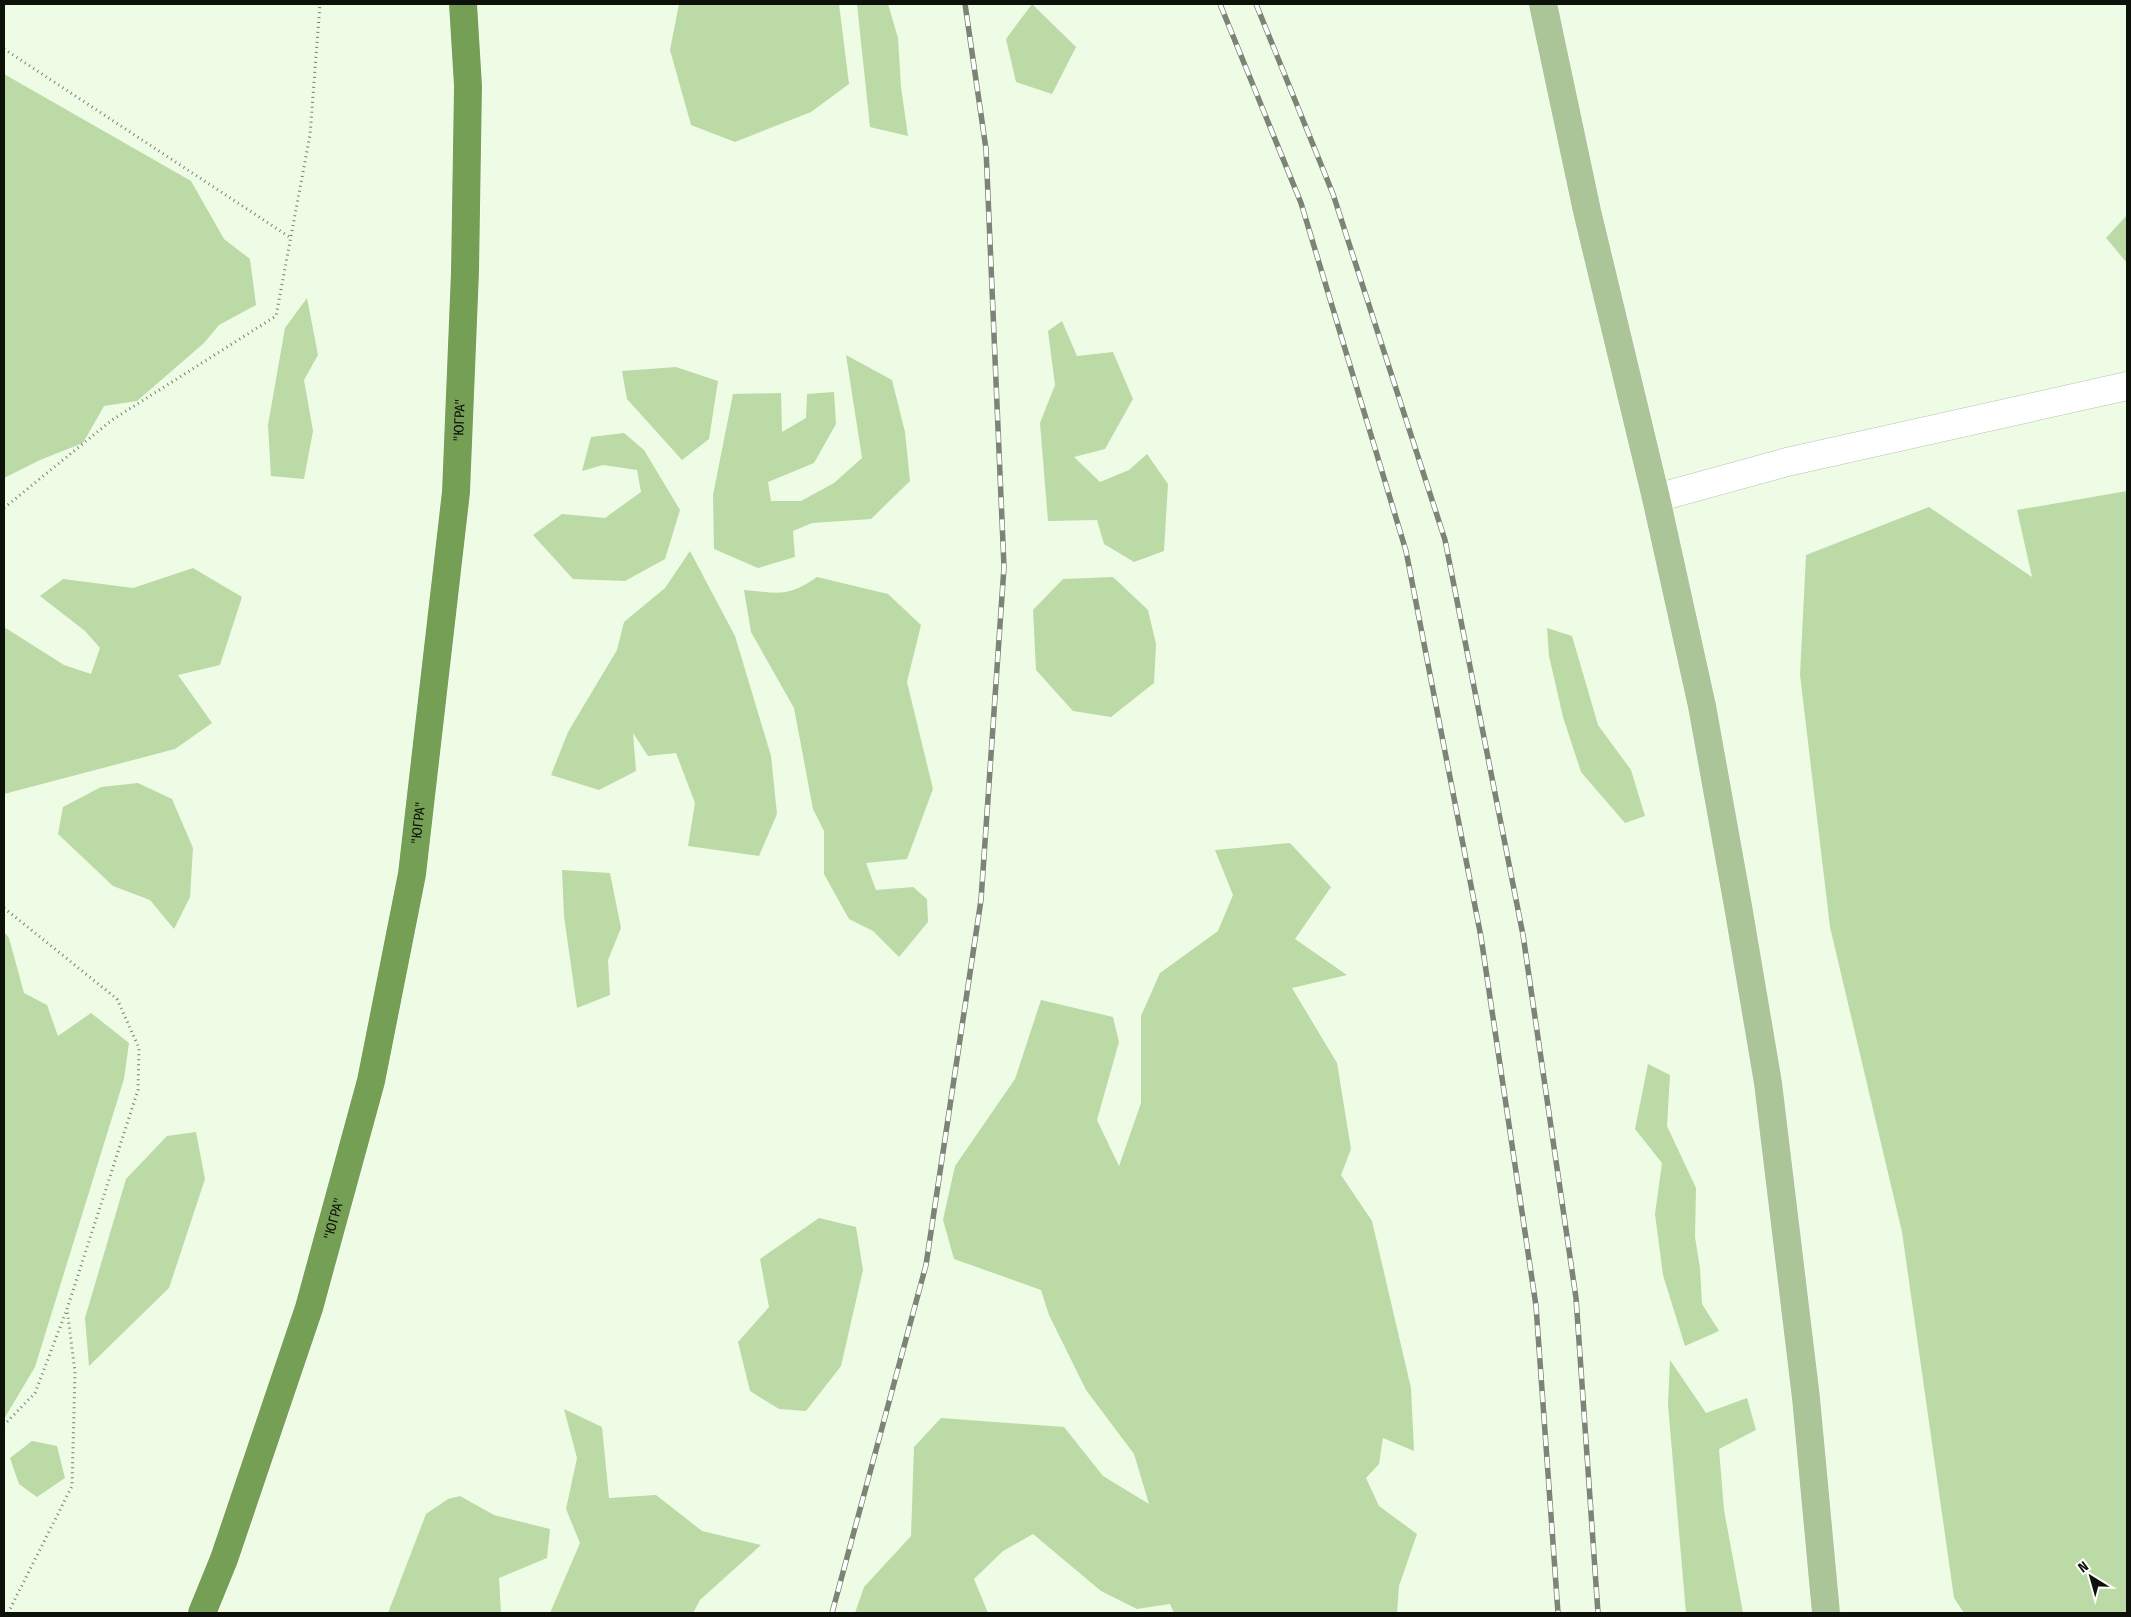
<svg xmlns="http://www.w3.org/2000/svg" width="2131" height="1617" font-family="'Fira Sans Condensed',sans-serif">
<style>
.green{fill:#bbdaa5}
.lines{fill:none;stroke-linecap:round;stroke-linejoin:round}
.minor-casing{stroke:#b5c2ac;stroke-width:29}
.major-casing{stroke:#fff;stroke-width:29}
.highway-casing{stroke:#fff;stroke-width:29}
.path{stroke:#767f70;stroke-width:3;stroke-dasharray:1 4;stroke-linecap:butt}
.minor{stroke:#fff;stroke-width:28}
.major{stroke:#acc598;stroke-width:28}
.highway{stroke:#759f54;stroke-width:28}
.rail-casing{stroke:#7b8475;stroke-width:5.5}
.rail{stroke:#fff;stroke-width:4;stroke-dasharray:11;stroke-linecap:butt}
.labels{text-anchor:middle;stroke-width:4.5;stroke-linejoin:round;paint-order:stroke}
.street-label{font-size:14px;fill:#0c1109;stroke:#fff}
</style>
<rect width="100%" height="100%" fill="#eefce5"/>
<g class="green">
<polygon points="679,4 839,4 849,84 811,112 735,142 691,125 670,50"/>
<polygon points="857,4 888,4 898,38 901,87 908,136 870,127"/>
<polygon points="1032,4 1076,47 1052,94 1016,82 1006,39"/>
<polygon points="4,74 191,181 224,239 250,259 256,305 219,325 204,343 137,401 104,406 83,443 40,460 4,478"/>
<polygon points="2127,215 2127,263 2106,238"/>
<polygon points="307,298 318,355 304,380 313,431 304,479 271,476 268,425 285,328"/>
<polygon points="1062,321 1077,356 1113,352 1133,399 1105,449 1074,457 1100,482 1129,470 1147,454 1168,484 1164,551 1134,562 1104,544 1097,520 1048,521 1040,423 1055,385 1048,331"/>
<polygon points="846,355 892,380 905,432 910,481 871,519 812,523 793,531 795,557 758,568 714,549 713,495 733,394 781,393 782,432 806,418 807,394 834,392 836,424 814,463 768,482 771,501 801,501 834,483 862,458"/>
<polygon points="676,367 718,381 709,439 682,460 627,399 622,371"/>
<polygon points="624,433 644,450 680,510 665,559 625,581 573,579 533,535 562,514 605,518 641,492 637,470 603,465 582,471 591,437"/>
<polygon points="2127,491 2127,1613 1964,1613 1954,1598 1902,1232 1830,927 1800,675 1806,555 1929,507 2032,577 2017,510"/>
<polygon points="690,551 735,636 771,756 777,814 759,856 688,846 695,803 676,753 648,756 633,733 636,771 599,790 551,775 568,732 617,650 624,622 665,588"/>
<polygon points="193,568 242,597 220,665 178,675 212,723 175,749 4,794 4,627 64,665 91,674 100,648 85,631 40,596 63,579 133,588"/>
<path d="M817,577L888,594L921,625L907,682L933,789L907,859L866,863L876,890L913,887L927,899L928,922L899,957L873,931L849,919L824,874V831L813,809L794,708L751,632L744,590C778,593 787,598 817,577Z"/>
<polygon points="1113,577 1148,610 1156,644 1154,683 1111,717 1073,711 1036,670 1033,610 1063,579"/>
<polygon points="1547,628 1572,636 1598,725 1631,770 1645,816 1625,823 1581,772 1563,717 1549,656"/>
<polygon points="138,783 172,799 193,848 190,897 174,929 150,900 113,886 58,834 63,807 101,787"/>
<polygon points="1290,843 1331,887 1295,939 1347,975 1292,988 1337,1063 1351,1149 1341,1175 1372,1221 1411,1388 1414,1451 1383,1438 1379,1464 1366,1478 1379,1506 1417,1534 1399,1586 1397,1613 1174,1613 1170,1604 1137,1609 1101,1591 1033,1534 1003,1551 974,1579 988,1613 855,1613 864,1587 911,1536 914,1447 941,1418 1064,1427 1103,1476 1149,1504 1134,1454 1086,1390 1049,1315 1041,1290 954,1259 943,1220 955,1166 1015,1079 1041,1000 1113,1017 1119,1042 1097,1120 1119,1166 1141,1103 1141,1016 1160,973 1218,931 1233,895 1215,850"/>
<polygon points="562,870 610,873 621,928 608,960 610,995 577,1008 564,916"/>
<polygon points="4,932 9,938 24,993 47,1005 58,1036 91,1013 129,1043 124,1079 35,1367 4,1419"/>
<polygon points="1648,1064 1670,1075 1667,1126 1696,1188 1695,1237 1700,1268 1702,1304 1719,1331 1685,1346 1663,1275 1655,1214 1662,1163 1635,1129"/>
<polygon points="196,1132 205,1179 169,1288 89,1366 85,1318 126,1179 167,1136"/>
<polygon points="819,1218 856,1227 863,1270 841,1366 806,1411 779,1409 750,1391 738,1342 769,1307 760,1259"/>
<polygon points="1670,1360 1706,1413 1747,1398 1756,1430 1719,1449 1724,1510 1743,1613 1686,1613 1668,1405"/>
<polygon points="564,1409 602,1427 609,1498 656,1495 702,1531 761,1545 700,1600 693,1613 550,1613 580,1543 566,1509 577,1458"/>
<polygon points="32,1441 57,1446 65,1478 37,1497 19,1484 10,1458"/>
<polygon points="460,1496 494,1515 550,1529 547,1558 499,1578 501,1613 388,1613 426,1514 448,1499"/>
</g>
<g class="lines">
<g class="minor-casing">
<polyline id="minor" points="1656,498 1787,462 2127,386"/>
</g>
<g class="major-casing">
<polyline id="major" points="1543,4 1587,211 1656,498 1702,706 1738,906 1768,1083 1806,1398 1826,1613"/>
</g>
<g class="highway-casing">
<g id="highway">
<path id="s1" d="M202,1613L224,1559L309,1308L371,1081L412,874L456,492L465,272L468,86L463,4"/>
</g>
</g>
<g class="path">
<polyline points="4,49 291,238"/>
<polyline points="4,508 112,420 276,316 310,135 320,4"/>
<polyline points="4,908 117,999 139,1048 138,1090 67,1309 35,1393 4,1425"/>
<polyline points="8,1613 72,1486 75,1372 67,1309"/>
</g>
<use href="#minor" class="minor"/>
<use href="#major" class="major"/>
<use href="#highway" class="highway"/>
<g class="rail-casing">
<g id="rail">
<polyline points="1220,4 1301,203 1406,551 1481,937 1536,1306 1558,1613"/>
<polyline points="1256,4 1333,194 1445,540 1523,935 1576,1298 1598,1613"/>
<polyline points="832,1613 926,1265 981,900 1004,567 986,149 965,4"/>
</g>
</g>
<use href="#rail" class="rail"/>
</g>
<g class="labels">
<g class="street-label">
<text dy="5" stroke="none"><textPath href="#s1" startOffset="1226">"ЮГРА"</textPath></text>
<text dy="5" stroke="none"><textPath href="#s1" startOffset="821">"ЮГРА"</textPath></text>
<text dy="5" stroke="none"><textPath href="#s1" startOffset="416">"ЮГРА"</textPath></text>
</g>
</g>
<rect width="2131" height="1617" fill="none" stroke="#0c1109" stroke-width="10"/>
<g transform="translate(2091 1577) rotate(323)" stroke="#ffffff" stroke-width="4" paint-order="stroke">
<path d="M0-4L9 19L0 12L-9 19Z" fill="#0c1109"/>
<text y="-8" font-size="14" font-weight="bold" text-anchor="middle" fill="#0c1109">N</text>
</g>
</svg>
